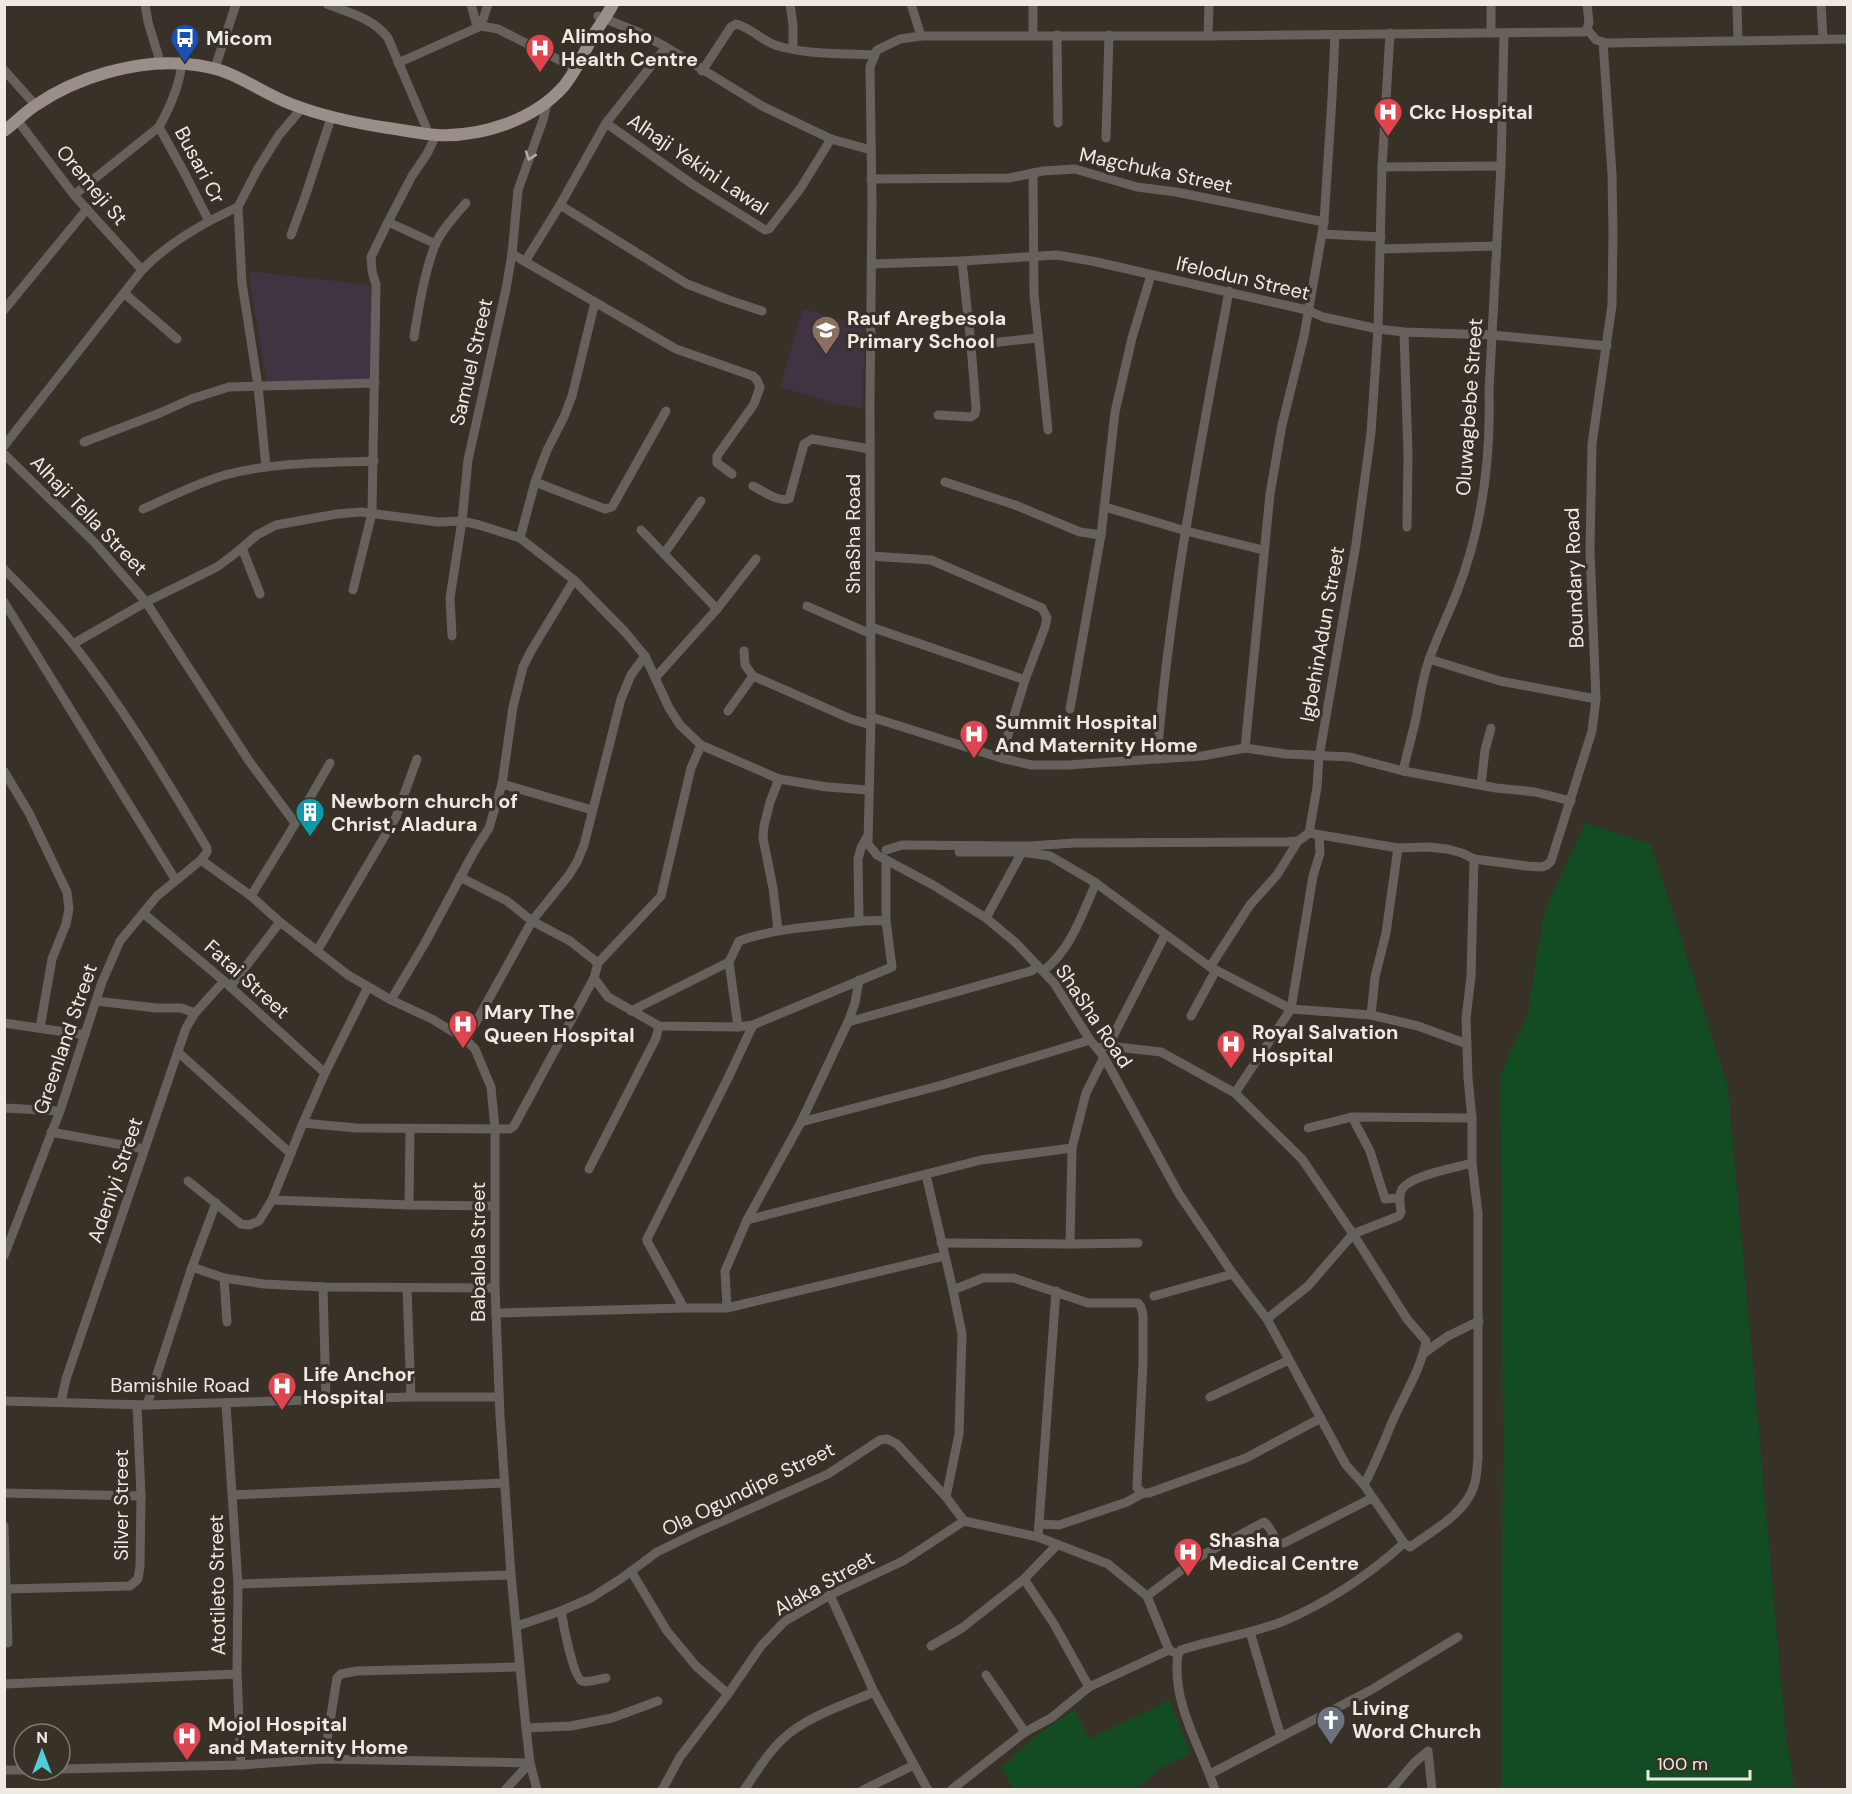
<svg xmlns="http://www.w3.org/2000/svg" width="1852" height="1794" font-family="'DM Sans',sans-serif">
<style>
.education{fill:#413442}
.green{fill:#134c22}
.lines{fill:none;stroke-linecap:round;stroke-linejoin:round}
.minor{stroke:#67615e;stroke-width:9}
.major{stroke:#9a8f88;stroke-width:12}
.oneway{stroke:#b1aca7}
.labels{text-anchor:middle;stroke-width:6;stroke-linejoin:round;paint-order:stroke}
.poi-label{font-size:20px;font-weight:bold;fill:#eeeae3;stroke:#373127;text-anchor:start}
.street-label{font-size:20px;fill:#eeeae3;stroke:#373127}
</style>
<rect width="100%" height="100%" fill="#373127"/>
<g class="education">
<polygon points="248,271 370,285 373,382 267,385"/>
<polygon points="803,309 865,326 862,408 849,407 780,387"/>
</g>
<g class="green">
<polygon points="1585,823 1651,844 1728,1087 1786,1737 1795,1789 1501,1789 1503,1435 1500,1075 1527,1016 1544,912"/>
<polygon points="1170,1700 1190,1754 1162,1767 1141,1785 1130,1790 1014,1789 1001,1768 1039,1733 1075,1709 1089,1739"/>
</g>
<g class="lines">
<g class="minor">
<polyline points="145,4 148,22 159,58"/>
<path d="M327,4C350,13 373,18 388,38L426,127"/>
<polyline points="471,4 477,27"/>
<polyline points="790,4 793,25 793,49"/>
<polyline points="911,4 921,36"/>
<polyline points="1491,4 1491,33"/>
<polyline points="1737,4 1738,41"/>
<polyline points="1821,4 1823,39"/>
<polyline points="598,16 638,32 666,47 762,106 831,139 871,150"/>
<polyline points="481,26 488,4"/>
<polyline points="1587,29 1596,40 1607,43 1848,39"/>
<polyline points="1033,35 1033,4"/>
<polyline points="1057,35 1058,123"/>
<polyline points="1208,36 1209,4"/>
<path d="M182,60C181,83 170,107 159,127L185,174L209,221"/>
<polyline points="398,63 481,26 498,29 569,65"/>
<polyline points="215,68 236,4"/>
<polyline points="4,70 31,100"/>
<path d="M702,71L731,27L736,24C752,28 763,42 778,46C809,55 842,53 874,55"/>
<polyline points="18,121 74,195 142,270"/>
<polyline points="606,123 692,184 765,230 769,229 800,189 831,139"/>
<polyline points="1106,138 1109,35"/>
<polyline points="1382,167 1501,166"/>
<polyline points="1033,173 1034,294 1048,430"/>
<polyline points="871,179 1009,178 1043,171 1075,169 1137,187 1176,192 1324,222"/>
<polyline points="74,195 159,127"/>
<polyline points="560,205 687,284 726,299 762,311"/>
<polyline points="388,222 436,244"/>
<polyline points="1322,234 1381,237"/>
<polyline points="291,235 305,197 331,118"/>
<polyline points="1380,249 1497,246"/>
<polyline points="512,254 676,349 753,376 757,380 760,387 754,404 717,456 717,463 732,474"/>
<polyline points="526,260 560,205 606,123 666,47"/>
<polyline points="871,264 962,261 1057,255 1092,261 1307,310 1323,317 1378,329 1404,332 1492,335 1607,346"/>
<polyline points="124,293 177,339"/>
<polyline points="4,310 87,209"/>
<polyline points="1404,332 1408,454 1407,527"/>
<path d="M414,337C419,306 424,274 435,245C442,229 455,216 466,203"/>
<polyline points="971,345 1037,338"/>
<polyline points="938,415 971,417 975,414 976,408 971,345 962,261"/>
<polyline points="84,442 160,413 191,399 229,387 375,383"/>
<path d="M4,446L142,270C169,242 203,223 238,207"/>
<polyline points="4,454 95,543 146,602 249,761 295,823"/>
<polyline points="266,467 258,386 242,283 238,207 257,170 279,135 302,108"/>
<polyline points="535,482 605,509 612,507 666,411"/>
<polyline points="945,482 1015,505 1080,532 1101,535"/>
<path d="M753,486C763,491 777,502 789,499L804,444L812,439L870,449"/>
<polyline points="1105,507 1186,531 1263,550"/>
<path d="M143,509C170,497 197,483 225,475C273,462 324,463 374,461"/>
<polyline points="641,530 717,609 655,678"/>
<polyline points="520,538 535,482 547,450 564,417 572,396 595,302"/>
<polyline points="242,548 260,594"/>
<polyline points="664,554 701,501"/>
<polyline points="871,556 931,560 1042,608 1047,618 1045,627 1025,680 1001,758"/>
<path d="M4,569C28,594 52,618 73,644C124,708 165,778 207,848V852L201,860L157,896L120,941L102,982L60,1111L4,1256"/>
<polyline points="353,590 372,513 376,285 372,271 371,257 388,222 412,176 427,154 436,135"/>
<polyline points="4,602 175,879"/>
<polyline points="807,606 871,634"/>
<polyline points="717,609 756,559"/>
<polyline points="871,627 1025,680"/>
<polyline points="452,636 450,598 462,521 468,460 506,289 512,254 518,190 543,120 548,100"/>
<polyline points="73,644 146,602 217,567 237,552 257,535 276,525 337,514 361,512 438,522 462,521 479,525 520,538 574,580 626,633 645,656 669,708 680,725 701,745 779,779 827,787 869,790"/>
<polyline points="744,651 745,665 753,676 851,719 871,725"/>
<polyline points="1429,659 1500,681 1596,699"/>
<polyline points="1070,709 1101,535 1115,412 1132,338 1151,275"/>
<polyline points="728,711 753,676"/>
<polyline points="871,717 1001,758 1031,765 1067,765 1202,756 1245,748 1286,754 1350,757 1403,771 1496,788 1535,792 1571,801"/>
<polyline points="1245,748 1270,494 1282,425 1304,336 1324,222 1332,98 1335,35"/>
<path d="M1157,759C1169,602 1200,446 1229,291"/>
<polyline points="4,771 29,813 67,892 69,909 66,924 52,959 40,1028"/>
<path d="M1403,771C1407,753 1412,736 1416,718C1420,698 1422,679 1429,660C1437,637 1448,615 1457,592C1482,528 1491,459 1489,391L1501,166L1504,33"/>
<polyline points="502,784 592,810"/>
<polyline points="1481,785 1485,750 1491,728"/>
<polyline points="1309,833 1398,848 1428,847 1447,849 1462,853 1474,859 1527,866 1542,867 1547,865 1551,861 1592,731 1596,699 1590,551 1592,444 1612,305 1613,233 1612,174 1603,42"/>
<polyline points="886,850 902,845 1031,846 1074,843 1285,842 1298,841 1309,833 1317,787 1319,757 1356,544 1371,433 1378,329 1382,167 1390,33"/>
<polyline points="959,852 1022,852 1050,856 1096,883 1210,967 1291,1009 1371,1015 1418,1026 1467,1044"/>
<polyline points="201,860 251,896 280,922 348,975 391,1000 432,1019 466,1040 475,1049 491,1087 495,1129 495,1288 500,1416 511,1575 526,1728 530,1763 537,1790"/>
<polyline points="460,877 507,901 532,921 570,941 598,963 594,978 608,997 659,1026 738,1027 753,1025 892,967 886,921 886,861"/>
<polyline points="251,896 289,834 330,763"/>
<polyline points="143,913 224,981 325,1073"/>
<polyline points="986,918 1022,852 1024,850"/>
<polyline points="859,921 858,859 861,848 868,835"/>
<polyline points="778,930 773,888 763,838 764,826 770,802 779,779"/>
<polyline points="317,951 396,817 417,759"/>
<polyline points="598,963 661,896 691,768 701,745"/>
<polyline points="1210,967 1250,905 1277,875 1298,841"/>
<path d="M1043,971C1071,950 1082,914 1096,883"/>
<polyline points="230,987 280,922"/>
<polyline points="391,1000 425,943 475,850 489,828 502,784 513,707 523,667 531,651 574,580"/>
<polyline points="96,1001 156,1008 181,1008 195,1013"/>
<polyline points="631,1011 729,962"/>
<polyline points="1371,1015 1375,977 1386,933 1398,848"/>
<polyline points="1191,1016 1216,970"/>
<polyline points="848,1022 1031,971 1038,966"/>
<polyline points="4,1023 85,1035"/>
<path d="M738,1027L729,962L739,941C767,931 796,928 826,925C846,923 866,919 886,921"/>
<polyline points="466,1040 532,921 569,875 577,862 584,845 621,699 631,675 645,656"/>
<polyline points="1108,1046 1165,935"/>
<path d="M1098,1048L1108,1046L1161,1052L1235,1093L1302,1159L1353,1234L1407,1319L1426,1341C1421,1369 1405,1394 1393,1420C1384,1442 1375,1464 1364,1485"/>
<polyline points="178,1052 291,1154"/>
<polyline points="1235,1093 1291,1009 1313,876 1320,853 1319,835"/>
<polyline points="4,1108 60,1111"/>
<polyline points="1352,1117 1370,1151 1385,1199 1399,1198"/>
<polyline points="801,1122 942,1085 1090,1040"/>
<polyline points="303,1123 356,1128 510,1129 514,1126 594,978"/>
<polyline points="1308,1128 1352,1117 1472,1118"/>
<polyline points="51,1132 144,1149"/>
<polyline points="589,1169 656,1038 659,1026"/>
<polyline points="926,1175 953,1290 962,1334 959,1434 946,1497"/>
<polyline points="188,1181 241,1224 249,1225 259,1221 272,1200 303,1123 325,1073 368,987"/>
<polyline points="272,1200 409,1205 495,1206"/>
<polyline points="409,1205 410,1129"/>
<polyline points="747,1220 981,1160 1072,1148"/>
<polyline points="941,1243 1070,1244 1138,1243"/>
<polyline points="1070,1244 1072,1148 1086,1093 1104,1057"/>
<polyline points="192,1267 224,1278 264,1284 323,1287 495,1288"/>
<polyline points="224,1278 227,1322"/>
<polyline points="323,1287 326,1401"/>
<polyline points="407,1288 411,1397"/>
<polyline points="953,1290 983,1278 1014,1278 1088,1303 1138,1303 1141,1307 1143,1315 1143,1362 1137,1484 1137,1488 1143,1493 1149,1493 1246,1458 1321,1418"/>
<polyline points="1154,1296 1233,1274"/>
<polyline points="684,1308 647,1241 647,1239 728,1078 753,1025"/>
<polyline points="727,1308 725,1271 747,1220 801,1122 848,1022 855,1003 859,980"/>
<polyline points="496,1313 684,1308 727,1308 944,1256"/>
<path d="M1267,1319L1308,1286L1353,1234L1399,1216L1401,1212C1400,1204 1398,1196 1402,1189C1412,1175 1455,1168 1472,1163"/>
<polyline points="1424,1353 1448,1336 1479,1321"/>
<polyline points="1210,1397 1289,1360"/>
<polyline points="4,1401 147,1405 411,1397 499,1397"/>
<polyline points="61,1402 66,1379 186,1028 195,1013 224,981"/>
<polyline points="226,1404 238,1584 237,1674 241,1765"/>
<polyline points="147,1405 192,1267 216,1203"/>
<polyline points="4,1493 141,1496"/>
<polyline points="233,1495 504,1483"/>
<polyline points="1039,1524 1059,1525 1065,1523 1127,1502 1143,1493"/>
<polyline points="4,1526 8,1643"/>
<polyline points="1038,1537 1056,1291"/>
<path d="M1404,1543L1410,1547C1432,1531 1465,1514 1474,1486C1477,1477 1477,1467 1478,1458V1213L1472,1163V1118L1468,1078L1466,1018L1471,977L1474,859"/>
<polyline points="631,1571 667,1631 696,1666 728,1694"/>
<polyline points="1024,1579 1054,1624 1089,1687"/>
<polyline points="238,1584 511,1575"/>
<polyline points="6,1589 130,1586 138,1579 140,1566 141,1496 137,1405"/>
<polyline points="830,1595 874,1692 928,1790"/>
<path d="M1147,1596L1199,1557L1264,1522C1271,1527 1273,1536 1278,1543H1284L1372,1498"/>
<path d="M561,1611C563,1623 573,1677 582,1681C588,1683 600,1679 606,1678"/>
<polyline points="517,1626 561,1611 591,1598 622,1578 657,1552 694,1534 828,1474 880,1440 887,1439 897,1444 946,1497 964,1521 1038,1537 1108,1564 1147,1596 1169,1650"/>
<polyline points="1250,1632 1281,1737"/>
<polyline points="931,1646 962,1628 1024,1579 1057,1545"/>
<path d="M1178,1654L1181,1650C1215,1639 1251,1634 1284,1621C1328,1602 1369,1575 1404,1543L1364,1485L1346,1465L1267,1319L1233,1274L1179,1194L1104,1057L1090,1040L1054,983L1016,943L986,918L933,885L877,855L868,844L871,717L870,403L872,201L870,67L877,50L900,39L921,36H1208L1579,32H1584L1587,29L1589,22L1587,4"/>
<path d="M1178,1654C1171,1702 1200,1745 1215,1790"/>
<polyline points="986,1675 1025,1732"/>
<polyline points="4,1684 237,1674"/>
<polyline points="526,1728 571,1726 612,1718 658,1701"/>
<polyline points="324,1759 337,1678 341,1674 357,1671 520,1667"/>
<polyline points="60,1769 241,1765 324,1759 530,1763"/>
<polyline points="4,1770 24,1770"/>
<polyline points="1210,1774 1371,1690 1458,1637"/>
<polyline points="505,1790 530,1763"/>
<polyline points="662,1790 680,1757 728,1694 761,1646 785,1621 830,1595 903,1561 964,1521"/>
<path d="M744,1790C758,1770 771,1747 791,1732C815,1714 846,1704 874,1692"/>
<polyline points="863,1790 914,1765"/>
<polyline points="951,1790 1025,1732 1051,1718 1089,1687 1169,1650 1173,1652"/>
<polyline points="1391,1790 1414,1763 1428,1751 1432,1790"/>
</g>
<path class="major" d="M4,131C15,123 25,112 36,105C77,77 137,59 186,64C201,65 216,68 230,74C251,83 270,96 291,104C322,116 355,123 388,128C404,130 421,134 437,135C482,137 534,120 564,86C578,69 585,49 596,31C602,22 608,14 613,4"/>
</g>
<defs><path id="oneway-chevron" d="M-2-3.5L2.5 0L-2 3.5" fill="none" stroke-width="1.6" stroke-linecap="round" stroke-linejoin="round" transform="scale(1.5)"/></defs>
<use class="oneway" href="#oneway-chevron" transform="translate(530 156) rotate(109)"/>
<defs>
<g id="bus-pin" transform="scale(1.5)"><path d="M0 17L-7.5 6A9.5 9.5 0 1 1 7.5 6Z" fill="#1a4fb4" stroke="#373127"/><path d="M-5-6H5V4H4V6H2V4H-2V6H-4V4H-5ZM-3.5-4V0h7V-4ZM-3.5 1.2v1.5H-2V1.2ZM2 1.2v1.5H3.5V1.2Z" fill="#fff"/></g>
<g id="hospital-pin" transform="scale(1.5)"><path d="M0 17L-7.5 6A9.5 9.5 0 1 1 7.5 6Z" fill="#e0444e" stroke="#373127"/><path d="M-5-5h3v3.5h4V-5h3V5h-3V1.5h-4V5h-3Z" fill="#fff"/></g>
<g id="school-pin" transform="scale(1.5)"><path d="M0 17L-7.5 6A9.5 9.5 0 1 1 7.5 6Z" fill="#8d6e63" stroke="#373127"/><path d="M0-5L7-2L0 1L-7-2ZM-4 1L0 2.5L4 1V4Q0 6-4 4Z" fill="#fff"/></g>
<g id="building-pin" transform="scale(1.5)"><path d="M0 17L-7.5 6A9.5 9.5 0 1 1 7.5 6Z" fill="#0f9aa8" stroke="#373127"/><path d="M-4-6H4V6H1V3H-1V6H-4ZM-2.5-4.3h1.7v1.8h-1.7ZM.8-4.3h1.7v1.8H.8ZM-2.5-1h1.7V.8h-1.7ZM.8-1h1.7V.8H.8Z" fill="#fff"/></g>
<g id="church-pin" transform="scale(1.5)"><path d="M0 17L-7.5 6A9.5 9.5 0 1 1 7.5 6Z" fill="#6b7280" stroke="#373127"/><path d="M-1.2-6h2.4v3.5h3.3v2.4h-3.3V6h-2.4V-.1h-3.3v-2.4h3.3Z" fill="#fff"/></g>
</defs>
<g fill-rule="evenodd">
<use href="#bus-pin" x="185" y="38"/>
<use href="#hospital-pin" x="540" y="48"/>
<use href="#hospital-pin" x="1388" y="112"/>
<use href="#school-pin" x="826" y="330"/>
<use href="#hospital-pin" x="974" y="734"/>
<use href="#building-pin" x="310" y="812"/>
<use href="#hospital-pin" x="463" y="1024"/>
<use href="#hospital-pin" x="1231" y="1044"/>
<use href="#hospital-pin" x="282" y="1386"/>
<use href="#hospital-pin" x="1188" y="1552"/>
<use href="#church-pin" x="1331" y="1720"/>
<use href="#hospital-pin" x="187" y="1736"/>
</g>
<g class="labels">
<g class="poi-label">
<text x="561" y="43">Alimosho<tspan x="561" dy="23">Health Centre</tspan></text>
<text x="206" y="45">Micom</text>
<text x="1409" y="119">Ckc Hospital</text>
<text x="847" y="325">Rauf Aregbesola<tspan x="847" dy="23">Primary School</tspan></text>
<text x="995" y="729">Summit Hospital<tspan x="995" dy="23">And Maternity Home</tspan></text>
<text x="331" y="808">Newborn church of<tspan x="331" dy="23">Christ, Aladura</tspan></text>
<text x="484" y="1019">Mary The<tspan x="484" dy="23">Queen Hospital</tspan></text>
<text x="1252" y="1039">Royal Salvation<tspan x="1252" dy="23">Hospital</tspan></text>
<text x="303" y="1381">Life Anchor<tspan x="303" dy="23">Hospital</tspan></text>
<text x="1209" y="1547">Shasha<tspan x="1209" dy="23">Medical Centre</tspan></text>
<text x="1352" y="1715">Living<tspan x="1352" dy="23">Word Church</tspan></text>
<text x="208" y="1731">Mojol Hospital<tspan x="208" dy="23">and Maternity Home</tspan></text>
</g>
<g class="street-label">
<text transform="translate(698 164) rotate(34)" y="7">Alhaji Yekini Lawal</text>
<text transform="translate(200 165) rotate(62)" y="7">Busari Cr</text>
<text transform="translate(1156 170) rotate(12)" y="7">Magchuka Street</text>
<text transform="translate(92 185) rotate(50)" y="7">Oremeji St</text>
<text transform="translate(1243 278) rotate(13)" y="7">Ifelodun Street</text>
<text transform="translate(471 362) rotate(-77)" y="7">Samuel Street</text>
<text transform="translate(1469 407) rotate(-86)" y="7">Oluwagbebe Street</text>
<text transform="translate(89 515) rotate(46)" y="7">Alhaji Tella Street</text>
<text transform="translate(853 534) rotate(-90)" y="7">ShaSha Road</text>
<text transform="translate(1574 578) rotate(-92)" y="7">Boundary Road</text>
<text transform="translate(1322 634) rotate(-80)" y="7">IgbehinAdun Street</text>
<text transform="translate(247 979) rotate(42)" y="7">Fatai Street</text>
<text transform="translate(1094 1016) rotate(56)" y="7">ShaSha Road</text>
<text transform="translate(65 1039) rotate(-71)" y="7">Greenland Street</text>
<text transform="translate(115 1180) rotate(-71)" y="7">Adeniyi Street</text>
<text transform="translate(478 1252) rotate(-90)" y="7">Babalola Street</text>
<text x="180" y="1392">Bamishile Road</text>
<text transform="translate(748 1489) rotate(-26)" y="7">Ola Ogundipe Street</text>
<text transform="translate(121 1505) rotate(-90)" y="7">Silver Street</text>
<text transform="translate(824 1583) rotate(-29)" y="7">Alaka Street</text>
<text transform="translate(217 1585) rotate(-91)" y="7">Atotileto Street</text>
</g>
</g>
<rect width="1852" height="1794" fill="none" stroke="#eeeae3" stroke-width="12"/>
<g transform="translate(42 1752)"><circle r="28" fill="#373127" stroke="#807b72" stroke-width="1.5"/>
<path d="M0-4.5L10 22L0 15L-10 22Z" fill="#53cbdb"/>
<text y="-9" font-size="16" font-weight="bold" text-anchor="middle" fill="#eeeae3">N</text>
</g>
<path d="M1648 1770v9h102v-9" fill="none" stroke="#eeeae3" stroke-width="3"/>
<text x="1657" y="1770" font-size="18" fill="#eeeae3" stroke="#373127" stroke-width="4.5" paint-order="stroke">100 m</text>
</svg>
